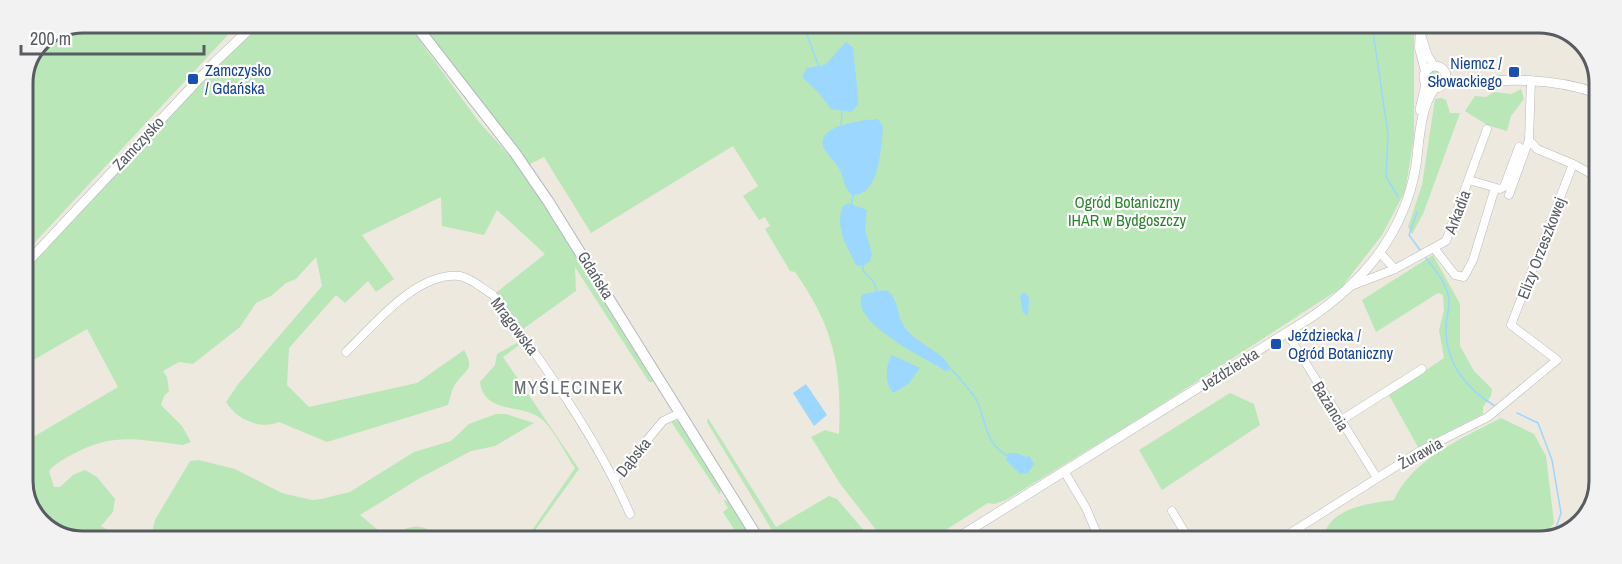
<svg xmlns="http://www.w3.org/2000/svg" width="1622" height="564" font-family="'Archivo Narrow',sans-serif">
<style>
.green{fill:#b9e7b8}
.water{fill:#9cd7ff}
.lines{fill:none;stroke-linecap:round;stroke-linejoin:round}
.stream{stroke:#9cd7ff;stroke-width:1.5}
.minor-casing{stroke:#b7babf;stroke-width:9}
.tertiary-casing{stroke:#b7babf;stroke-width:10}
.secondary-casing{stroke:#b5b9c0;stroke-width:12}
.minor{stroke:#fff;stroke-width:8}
.tertiary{stroke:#fff;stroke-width:9}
.secondary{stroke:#fff;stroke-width:10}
.transit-dot{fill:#1a4fb4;stroke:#fff;stroke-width:2}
.labels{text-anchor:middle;stroke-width:4.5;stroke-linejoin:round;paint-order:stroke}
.transit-label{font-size:16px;fill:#164399;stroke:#fff;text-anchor:start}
.street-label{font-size:16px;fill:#585c61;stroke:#fff}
.park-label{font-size:16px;fill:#2d852e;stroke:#fff}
.neighbourhood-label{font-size:18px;letter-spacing:1.5px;fill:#696e74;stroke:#fff}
.rim{fill:none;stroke:#585c61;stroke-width:3}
</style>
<rect width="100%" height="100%" fill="#ede9de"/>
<g class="green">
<polygon points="83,23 239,23 23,255 23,79 40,40"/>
<path d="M261,23H407L479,122L510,156L574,247L654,378L653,382H649L575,267L576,291L523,329L529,338L503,357L579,469L529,539H526L575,468C566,455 552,426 540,418C522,404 484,414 480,382L495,365L497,354L520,341L493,295L545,254L497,210L484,235L442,226L441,197L362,235L394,279L376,292L368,281L345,303L336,295L289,348L287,385L309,407L417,383L464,350C476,371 465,369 454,386C451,392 450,399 448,405L327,442L279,422C261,430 237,420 226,402L239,383L322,286L316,257L296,279L286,283L271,296L256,303L240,327L193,364L179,362L163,371L167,377L169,391L164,396L161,405L182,426L191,442L183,445C140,440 115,432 75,453C64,459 57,462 49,471L54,487H60L73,475L85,470L97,477L115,499L113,512L101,526L124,539L64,538L35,518L23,485V443L118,387L87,329L23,366V271L234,45Z"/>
<path d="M420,23L1414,25V138L1405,191L1382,235L1341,288L1142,417L1006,500L994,504L988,503L930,540H884L841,485L811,437L825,430L839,434C842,368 834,327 795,272L790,271L765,229L770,226L765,217L759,220L743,196L758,186L733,146L591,233L544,157L530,164Z"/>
<circle cx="1435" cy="77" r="7"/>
<polygon points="1521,89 1524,99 1511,116 1507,131 1487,125 1465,111 1475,96 1486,97 1494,92 1512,94"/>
<polygon points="1441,98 1446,100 1450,113 1460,113 1423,214 1412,234 1408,227 1422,185 1435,99"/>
<polygon points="1433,255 1460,304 1460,346 1474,371 1492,389 1491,396 1483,407 1483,414 1418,447 1389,395 1444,358 1439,330 1444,310 1443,295 1438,293 1376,332 1362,300"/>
<polygon points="1230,393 1254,404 1260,425 1162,490 1139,450"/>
<path d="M496,414H506L534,423L495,446L471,451L420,478L360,515L385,536C408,529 420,517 438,539H151L155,520L190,461L199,460L235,469L282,493L312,500L321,499L350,492L414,452L451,441L469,424Z"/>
<polygon points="708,418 776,527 829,496 837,499 872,540 778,540 707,422"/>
<path d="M1501,418L1534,434L1546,456L1554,523L1540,541H1323C1327,508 1366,504 1394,500C1412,459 1463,438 1501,418Z"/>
<polygon points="670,420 677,421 682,425 721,488 720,495"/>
<polygon points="723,500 729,501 746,527 747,536 744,540 740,539 723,512 728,508"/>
</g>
<g class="water">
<polygon points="846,42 853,48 858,97 858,105 851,112 831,109 818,92 802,77 807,68 825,65"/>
<path d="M878,119L883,127C881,146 880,196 853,195C843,189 844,176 838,167C834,160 827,155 824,148C814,125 864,120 878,119Z"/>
<path d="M848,203L867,210L865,229L872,254L870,261L863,266L856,265C847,246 834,228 843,206Z"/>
<path d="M886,290C898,296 897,316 905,328C917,344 943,351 951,369L946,371C929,360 846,321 863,294Z"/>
<polygon points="1024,292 1029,297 1028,315 1023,313 1020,296"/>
<path d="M892,355L920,368L908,384L893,393C885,385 885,364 892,355Z"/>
<polygon points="806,384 827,415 814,426 793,393"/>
<polygon points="1009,453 1017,453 1026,457 1029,455 1034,464 1028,473 1020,474 1006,460"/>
</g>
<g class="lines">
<g class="stream">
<polyline points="803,24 819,67"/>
<polyline points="1372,25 1388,134 1386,177 1398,196"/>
<polyline points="841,126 842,112"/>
<polyline points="852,203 853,195"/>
<polyline points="1417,212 1409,235 1420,250"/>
<path d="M1426,258C1435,270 1447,284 1449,299C1450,308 1446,318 1446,327C1445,362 1466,389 1495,406"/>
<polyline points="863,266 863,271 873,281 877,291"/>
<path d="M951,369C960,379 969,388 976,399C986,419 985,445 1008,456"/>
<polyline points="1517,413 1538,423 1552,460 1561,513 1553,537"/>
</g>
<g class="minor-casing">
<g id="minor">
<polyline points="1420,25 1419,48 1425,71"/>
<polyline points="1421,34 1427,54 1434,66"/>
<polyline points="1573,164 1599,178"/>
<polyline points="1469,180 1500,189 1504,187 1519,147"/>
<polyline points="1509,195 1529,140 1531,80"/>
<polyline points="1434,248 1455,275 1464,277 1473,260 1495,188"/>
<polyline points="1380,253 1395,269"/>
<polyline points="1351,286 1395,269 1446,241 1487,129"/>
<polyline points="1287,333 1377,478"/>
<path d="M346,352C374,325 417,271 460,276C471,278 483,289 493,295C544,365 595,434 630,514"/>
<polyline points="1340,421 1422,369"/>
<polyline points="1064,471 1086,508 1100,541"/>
<polyline points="614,480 663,421 680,413"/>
<polyline points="1172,511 1190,541"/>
<polyline points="1278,541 1420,451 1488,417 1557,360 1511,325 1573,164 1537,149 1529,140"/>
</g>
</g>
<g class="tertiary-casing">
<g id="tertiary">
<circle cx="1435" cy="77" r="11"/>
<path d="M1445,84C1497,80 1549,75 1599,94"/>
<polyline points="1420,110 1426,84"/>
<polyline points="23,267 215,62 256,23"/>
<path d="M954,540L1307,320C1363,283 1405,232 1416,165C1419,142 1420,108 1434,89"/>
</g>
</g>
<g class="secondary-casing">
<polyline id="secondary" points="414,23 515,153 548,201 759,540"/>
</g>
<use href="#minor" class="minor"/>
<use href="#tertiary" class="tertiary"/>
<use href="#secondary" class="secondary"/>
</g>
<g class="transit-dot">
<rect x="1508" y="66" width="12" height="12" rx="3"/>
<rect x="187" y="73" width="12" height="12" rx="3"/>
<rect x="1270" y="338" width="12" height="12" rx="3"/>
</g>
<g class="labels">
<g class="transit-label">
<text x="1502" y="69" text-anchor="end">Niemcz /<tspan x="1502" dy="18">Słowackiego</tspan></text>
<text x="205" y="76">Zamczysko<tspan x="205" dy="18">/ Gdańska</tspan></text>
<text x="1288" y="341">Jeździecka /<tspan x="1288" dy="18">Ogród Botaniczny</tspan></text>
</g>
<g class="street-label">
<text transform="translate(138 143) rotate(-47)" y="6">Zamczysko</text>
<text transform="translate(1457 212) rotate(-69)" y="6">Arkadia</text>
<text transform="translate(1541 248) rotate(-69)" y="6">Elizy Orzeszkowej</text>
<text transform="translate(596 275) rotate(58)" y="6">Gdańska</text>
<text transform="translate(515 326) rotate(53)" y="6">Mrągowska</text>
<text transform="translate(1229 369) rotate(-32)" y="6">Jeździecka</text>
<text transform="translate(1331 406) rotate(59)" y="6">Bażancia</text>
<text transform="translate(1420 453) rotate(-29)" y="6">Żurawia</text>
<text transform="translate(633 457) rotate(-51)" y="6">Dąbska</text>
</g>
<g class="park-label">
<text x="1127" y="208">Ogród Botaniczny<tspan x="1127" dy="18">IHAR w Bydgoszczy</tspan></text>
</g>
<g class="neighbourhood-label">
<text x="569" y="394">MYŚLĘCINEK</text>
</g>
</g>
<path d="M0 0H1622V564H0ZM83 33H1539A50 50 0 0 1 1589 83V481A50 50 0 0 1 1539 531H83A50 50 0 0 1 33 481V83A50 50 0 0 1 83 33Z" fill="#f2f2f2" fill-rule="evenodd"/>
<path class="rim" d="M83 33H1539A50 50 0 0 1 1589 83V481A50 50 0 0 1 1539 531H83A50 50 0 0 1 33 481V83A50 50 0 0 1 83 33Z"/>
<path d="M21 45v9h183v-9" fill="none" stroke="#585c61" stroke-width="3"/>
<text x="30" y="45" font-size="18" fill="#585c61" stroke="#ffffff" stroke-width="4.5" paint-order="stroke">200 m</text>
</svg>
